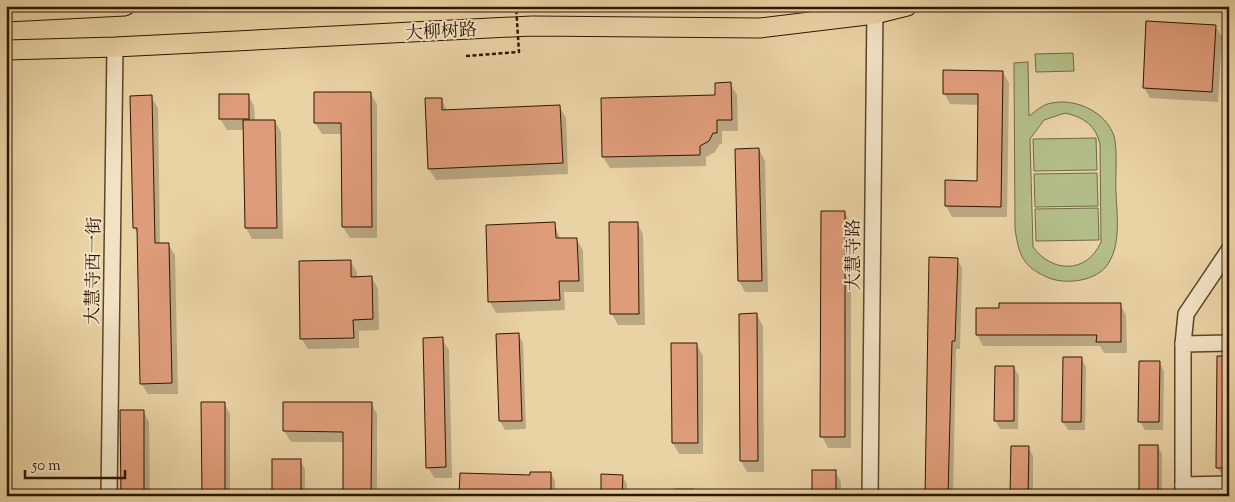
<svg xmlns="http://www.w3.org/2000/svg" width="1235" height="502" font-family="'Sorts Mill Goudy','Noto Serif SC',serif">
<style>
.green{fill:#b3bd88;stroke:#716a44;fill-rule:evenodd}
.shadow{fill:#0003}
.building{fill:#df9c7a;stroke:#2f1600}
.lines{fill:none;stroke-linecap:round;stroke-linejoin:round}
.minor-casing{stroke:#5e4529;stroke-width:18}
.major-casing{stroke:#2f1600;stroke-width:21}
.minor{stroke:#f1e2c4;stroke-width:15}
.major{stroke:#e9d2a4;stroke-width:19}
.path-bridge{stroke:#2f1600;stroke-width:2.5;stroke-dasharray:4 2.5;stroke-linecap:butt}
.labels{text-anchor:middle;stroke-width:4;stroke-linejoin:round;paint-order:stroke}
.street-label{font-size:18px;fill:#2f1600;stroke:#f1e2c4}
</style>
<rect width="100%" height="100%" fill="#e9d2a4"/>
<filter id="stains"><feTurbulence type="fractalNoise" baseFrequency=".004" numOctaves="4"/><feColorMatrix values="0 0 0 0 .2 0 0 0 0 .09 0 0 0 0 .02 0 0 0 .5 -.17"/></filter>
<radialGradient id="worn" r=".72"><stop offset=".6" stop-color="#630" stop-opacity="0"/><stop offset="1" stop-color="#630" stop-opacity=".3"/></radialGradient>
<g class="green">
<polygon points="1073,53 1074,71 1036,72 1035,54"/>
<path d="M1028,62L1029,116C1036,111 1043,104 1052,103C1076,98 1106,112 1114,136C1118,150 1115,178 1116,193C1117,216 1121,244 1108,264C1097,281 1067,285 1049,278C1023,267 1019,256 1015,229L1014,63ZM1065,113C1084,117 1096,126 1100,144L1101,242C1087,274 1052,273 1033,247L1030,139L1044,120Z"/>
<polygon points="1096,138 1097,170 1034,171 1033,139"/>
<polygon points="1097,173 1098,206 1035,207 1034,174"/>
<polygon points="1098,208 1099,240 1036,241 1035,209"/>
</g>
<g class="shadow">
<polygon points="1215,26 1222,37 1218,102 1150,98 1144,87"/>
<polygon points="1003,72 1009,83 1007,217 952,217 946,206 978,182 980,105 950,104 944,93"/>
<polygon points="730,83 737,95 738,131 722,131 722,144 720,144 715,152 706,157 706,166 610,168 603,157 716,96"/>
<polygon points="370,93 377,104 377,238 350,238 343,227 343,134 322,134 315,123"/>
<polygon points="248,95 254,106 255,121 275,121 281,132 283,239 252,239 246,228 244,130 227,130 220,119"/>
<polygon points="151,97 158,108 160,245 168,244 175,255 178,394 148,394 141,383 138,234 134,227"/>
<polygon points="441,99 447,110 559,106 566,118 568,174 436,180 429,169"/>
<polygon points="759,149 765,161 768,292 745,292 739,281"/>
<polygon points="845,213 851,224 851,448 828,448 822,436"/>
<polygon points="637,223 643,234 645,325 618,325 612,314 610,224"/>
<polygon points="554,224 561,240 576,239 583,250 584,292 564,292 565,310 496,313 490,302 487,226"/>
<polygon points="957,259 962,268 960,349 956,349 953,496 926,496"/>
<polygon points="350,261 357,272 357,278 372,278 378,289 379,330 359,331 359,348 308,349 301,338"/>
<polygon points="1120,304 1126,315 1127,353 1104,353 1100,346 983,346 977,335"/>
<polygon points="757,315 763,326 764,472 747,472 741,461"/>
<polygon points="518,334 523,343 526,429 505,430 500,421 498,335"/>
<polygon points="442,339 449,350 452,478 434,478 428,467"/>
<polygon points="697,345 703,356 703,454 679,454 673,443"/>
<polygon points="1081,358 1086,367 1085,430 1068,430 1063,422"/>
<polygon points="1229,358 1229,478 1224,478 1217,467"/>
<polygon points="1159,362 1164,371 1163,430 1145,430 1140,422"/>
<polygon points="1014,367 1019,376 1018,429 1000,429 995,420"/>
<polygon points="224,403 230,414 230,496 203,496"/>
<polygon points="285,403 371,403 377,414 377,496 344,496 344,442 291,442 284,431"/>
<polygon points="143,411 149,422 150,496 122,496"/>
<polygon points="1158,446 1162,454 1162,496 1140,496"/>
<polygon points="1028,447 1033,456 1033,496 1012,496"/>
<polygon points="300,460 305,469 305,496 274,496"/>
<polygon points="835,471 841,482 841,496 813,496"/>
<polygon points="551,473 555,481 555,496 461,496"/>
<polygon points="622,476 627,484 627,496 602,496"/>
<polygon points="675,488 694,488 699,496 675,496"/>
<polygon points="1229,494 1229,496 1215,496 1215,495"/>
</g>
<g class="building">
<polygon points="1146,21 1216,25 1212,92 1143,88"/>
<polygon points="943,70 1003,71 1001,207 945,206 945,180 977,181 978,94 943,94"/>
<polygon points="731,82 732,120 717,120 717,133 713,133 709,141 700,146 700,155 602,157 601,98 715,95 715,83"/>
<polygon points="314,92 371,92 372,227 342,227 341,123 314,123"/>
<rect x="219" y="94" width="30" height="25"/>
<polygon points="152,95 155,243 169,243 172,383 140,384 137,228 133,228 130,96"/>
<polygon points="425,98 442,98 442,110 560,105 563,163 428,169"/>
<polygon points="243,120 275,120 277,228 245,228"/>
<polygon points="759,148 762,281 738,281 735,149"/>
<polygon points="821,211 845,211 845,437 820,437"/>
<polygon points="555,222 556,238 577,238 579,281 559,281 560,300 488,302 486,225"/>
<polygon points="609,222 638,222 639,314 610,314"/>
<polygon points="929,257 958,258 955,341 952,341 948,496 925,496"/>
<polygon points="351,260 351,277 372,276 373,319 353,320 354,338 300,339 299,261"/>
<polygon points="999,303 1121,303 1121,342 1096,342 1097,335 976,335 976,308 999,308"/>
<polygon points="757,313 758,461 740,461 739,314"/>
<polygon points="519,333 522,421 499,421 496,334"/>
<polygon points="443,337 446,467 426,468 423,338"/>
<polygon points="671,343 697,343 698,443 672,443"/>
<polygon points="1217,356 1229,356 1229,468 1216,468"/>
<polygon points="1063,357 1082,357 1081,422 1062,422"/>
<polygon points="1139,361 1160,361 1159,422 1138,422"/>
<polygon points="995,366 1014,366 1014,421 994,421"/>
<polygon points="201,402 225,402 225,496 202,496"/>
<polygon points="283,402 372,402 371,496 343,496 343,432 283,431"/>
<polygon points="120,410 144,410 144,496 121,496"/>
<rect x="1139" y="445" width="19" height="51"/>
<polygon points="1011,446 1029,446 1028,496 1010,496"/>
<rect x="272" y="459" width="29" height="37"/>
<rect x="812" y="470" width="24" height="26"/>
<polygon points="530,472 551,472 551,496 459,496 460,473 530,475"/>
<polygon points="601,474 623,475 622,496 601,496"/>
</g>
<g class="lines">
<g class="minor-casing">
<g id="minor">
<polyline points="1183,344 1186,314 1229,250"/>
<polyline points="1183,485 1229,484"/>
<polyline points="109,496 115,47"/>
<polyline points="870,496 875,6"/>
<polyline points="1183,496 1183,344 1229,343"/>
</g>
</g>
<g class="major-casing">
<g id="major">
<polyline points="6,12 125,6"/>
<polyline points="6,50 115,47 532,26 760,28 875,14 907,6"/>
</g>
</g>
<use href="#minor" class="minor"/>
<use href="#major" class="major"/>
<polyline class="path-bridge" points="466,56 519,52 516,6"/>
</g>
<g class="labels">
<g class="street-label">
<text transform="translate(441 31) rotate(-3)" y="6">大柳树路</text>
<text transform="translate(853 255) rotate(-90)" y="6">大慧寺路</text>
<text transform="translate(93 271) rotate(-89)" y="6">大慧寺西一街</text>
</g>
</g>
<rect width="1235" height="502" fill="none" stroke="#e9d2a4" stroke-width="25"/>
<rect x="8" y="8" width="1220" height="487" fill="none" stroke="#2f1600" stroke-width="2.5"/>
<rect x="12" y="12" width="1210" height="477" fill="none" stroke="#2f1600"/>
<path d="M25 470v8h100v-8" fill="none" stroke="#2f1600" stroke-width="2.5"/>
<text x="32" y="470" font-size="15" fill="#2f1600" stroke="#f1e2c4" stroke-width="4" paint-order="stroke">50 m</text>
<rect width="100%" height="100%" filter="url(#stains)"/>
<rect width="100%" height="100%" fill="url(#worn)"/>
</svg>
